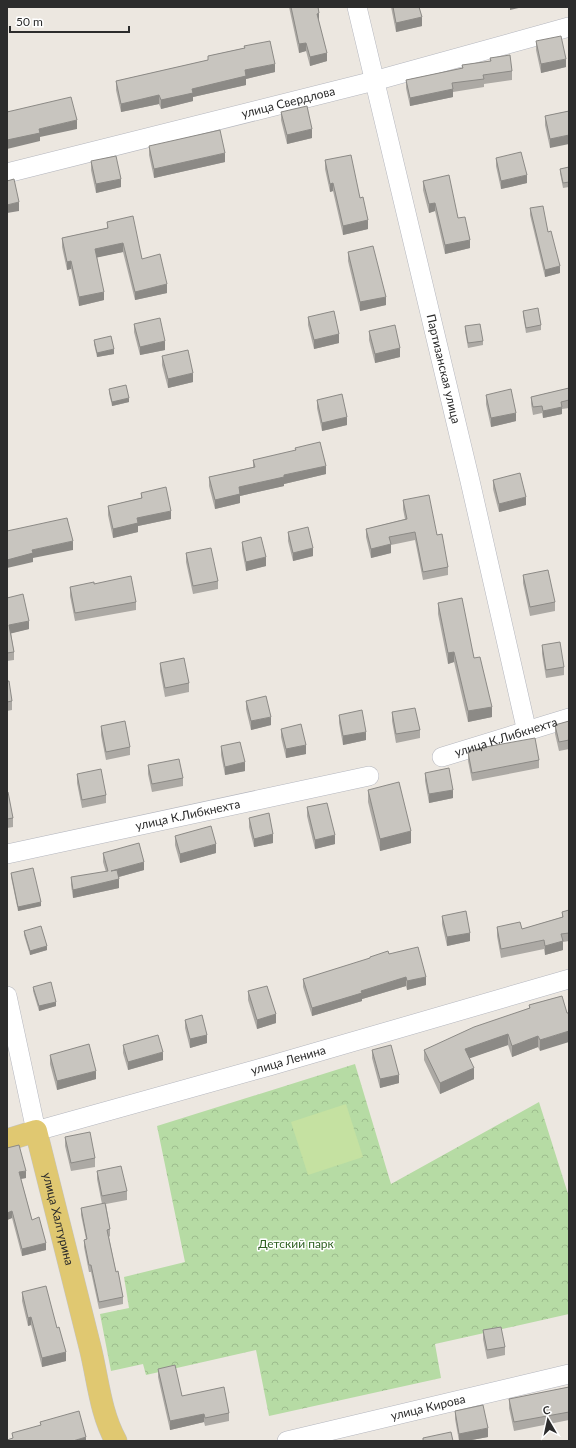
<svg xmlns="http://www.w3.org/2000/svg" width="576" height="1448" font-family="Lato,sans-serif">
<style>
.forest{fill:url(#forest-crowns)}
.pitch{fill:#c5e1a1}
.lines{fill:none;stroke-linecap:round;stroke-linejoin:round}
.minor-casing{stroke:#b4b6be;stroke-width:20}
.major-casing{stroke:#c4c4c4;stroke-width:23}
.minor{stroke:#fff;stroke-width:19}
.major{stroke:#e0c871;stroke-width:22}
.wall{fill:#aca9a4}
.shaded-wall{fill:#8c8a86}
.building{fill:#c8c5bf;stroke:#8c8a86}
.labels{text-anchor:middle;stroke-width:3;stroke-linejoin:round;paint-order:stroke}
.street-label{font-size:12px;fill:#2c2c2c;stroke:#fff}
.park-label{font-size:12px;fill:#306124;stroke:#fff}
</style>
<defs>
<pattern id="forest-crowns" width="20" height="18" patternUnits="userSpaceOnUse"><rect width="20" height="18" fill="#b6dba4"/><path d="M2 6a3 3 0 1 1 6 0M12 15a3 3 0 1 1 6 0" fill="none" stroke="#9dbc8d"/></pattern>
</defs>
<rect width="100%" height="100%" fill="#ece7e0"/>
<polygon class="forest" points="355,1064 391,1184 539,1102 569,1197 569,1314 435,1344 441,1378 269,1416 256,1350 146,1375 143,1364 111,1371 100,1314 129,1308 124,1277 185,1262 157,1126"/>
<polygon class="pitch" points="346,1104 363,1157 308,1175 291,1122"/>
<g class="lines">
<g class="minor-casing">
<g id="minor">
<path id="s1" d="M357,7L470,481L527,732"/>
<path id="s2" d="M7,173L374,81L569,27"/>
<path id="s3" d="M442,757L569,718"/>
<path id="s4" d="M7,854L369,776"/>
<path id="s5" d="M7,996L36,1131L269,1066L569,979"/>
<path id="s6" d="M287,1441L569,1374"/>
</g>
</g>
<g class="major-casing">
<g id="major">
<path id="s7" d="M7,1140L36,1131C54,1203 72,1275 90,1347C98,1379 100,1412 116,1441"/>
</g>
</g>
<use href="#minor" class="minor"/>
<use href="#major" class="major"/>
</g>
<g class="wall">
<polygon points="289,7 318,7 319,22 327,61 310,66 306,51 299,53"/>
<polygon points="391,7 419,7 422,26 396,32"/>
<polygon points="536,41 566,67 541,73 536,50"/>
<polygon points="244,46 275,72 246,79 246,85 193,97 193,101 161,109 159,104 121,112 116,90 116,81 208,60 208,56 244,48"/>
<polygon points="490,58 512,71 512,80 484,84 484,87 453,92 453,97 410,106 406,88 406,80 462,68 462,65 490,61"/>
<polygon points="569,111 550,148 545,125 545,116"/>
<polygon points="281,112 312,138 287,144 281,120"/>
<polygon points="149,146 225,162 154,178 149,155"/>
<polygon points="496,158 527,183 501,189 496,166"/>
<polygon points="325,160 360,198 368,229 343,235 333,191 330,192 325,169"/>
<polygon points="91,161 121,187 96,193 91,170"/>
<polygon points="569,167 569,187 563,188 560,173 560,169"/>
<polygon points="423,181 458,218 470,248 445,254 435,211 429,213 423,190"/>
<polygon points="530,208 560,273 545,277 530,215"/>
<polygon points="107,222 142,259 167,293 135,300 123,252 97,257 104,300 79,306 71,269 67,270 62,247 62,238 107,228"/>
<polygon points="348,252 386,305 360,311 348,261"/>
<polygon points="523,311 541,325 541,330 526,333 523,315"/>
<polygon points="308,317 339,343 314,349 308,325"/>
<polygon points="134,324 165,350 140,355 134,332"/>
<polygon points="465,326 483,341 483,345 468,348 465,331"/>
<polygon points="369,331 400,357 375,363 369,340"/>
<polygon points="94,340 114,354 97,357 94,344"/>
<polygon points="162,356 193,382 168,388 162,365"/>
<polygon points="569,388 569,408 562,409 562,414 543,418 542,413 533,415 531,404 531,397"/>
<polygon points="109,389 129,402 112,406 109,393"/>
<polygon points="486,395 516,421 491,427 486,404"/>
<polygon points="317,400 347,425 322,431 317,408"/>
<polygon points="295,448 326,474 284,484 284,486 240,496 240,503 215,509 209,486 209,477 253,467 253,460 295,451"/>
<polygon points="493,480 526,505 499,512 493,489"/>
<polygon points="141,493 171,519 138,526 138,532 113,538 108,515 108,506 141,498"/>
<polygon points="403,500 437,535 448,567 448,575 423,580 415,540 391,545 391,553 371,558 366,537 366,529 405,519 403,509"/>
<polygon points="288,532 313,556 293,561 288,541"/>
<polygon points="242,542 266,566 246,571 242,550"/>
<polygon points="186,553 218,581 218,589 193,594 186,562"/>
<polygon points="523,575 555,602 555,611 530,616 523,583"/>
<polygon points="94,584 136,602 136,610 75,621 70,596 70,587"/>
<polygon points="7,598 29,629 11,633 14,652 14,660 7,661"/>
<polygon points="438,603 474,658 492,717 468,722 454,662 448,664 438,614"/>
<polygon points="542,645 564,667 564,675 546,678 542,654"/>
<polygon points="160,663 189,683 189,692 165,697 160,671"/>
<polygon points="7,681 12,701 12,710 7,711"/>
<polygon points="246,701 271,725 251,730 246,709"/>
<polygon points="392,712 420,730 420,738 396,743 392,721"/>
<polygon points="339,715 366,740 343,745 339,723"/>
<polygon points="569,721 569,749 559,751 555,734 555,725"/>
<polygon points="101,726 130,747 130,755 106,760 101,735"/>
<polygon points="281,729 306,754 286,758 281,737"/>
<polygon points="221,746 245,771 225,775 221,755"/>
<polygon points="468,752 539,760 539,768 472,781 468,761"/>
<polygon points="148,765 183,778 183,786 152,792 148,774"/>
<polygon points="425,773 453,798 429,803 425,781"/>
<polygon points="77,774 106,795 106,803 82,808 77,783"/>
<polygon points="368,790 411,843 380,851 368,802"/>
<polygon points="7,793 13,818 13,827 7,828"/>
<polygon points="307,807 335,844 315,849 307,816"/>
<polygon points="249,818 273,843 254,847 249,827"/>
<polygon points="175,836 216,853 180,863 175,845"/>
<polygon points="103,853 144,870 119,877 119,888 73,898 71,885 71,877 106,872 103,862"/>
<polygon points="11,873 41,906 18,911 11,877"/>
<polygon points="569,910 569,941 563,942 563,950 545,955 544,949 501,958 497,936 497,927 522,929 562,917 562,912"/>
<polygon points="442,916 470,941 447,946 442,924"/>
<polygon points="24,931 47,950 30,955 24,935"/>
<polygon points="389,954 426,985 407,990 406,986 362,999 362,1001 312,1016 303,987 303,979 370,959 370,957"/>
<polygon points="33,987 56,1006 39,1011 33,991"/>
<polygon points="248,991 276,1023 257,1029 248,1000"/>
<polygon points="562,996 540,1051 538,1047 512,1057 508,1045 469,1058 474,1079 440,1094 424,1060 424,1050 529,1008 529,1005"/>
<polygon points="185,1020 207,1043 190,1048 185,1028"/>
<polygon points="123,1045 163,1060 128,1070 123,1053"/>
<polygon points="372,1050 399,1083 380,1088 372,1058"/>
<polygon points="50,1055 96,1079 57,1090 50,1064"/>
<polygon points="65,1137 95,1158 95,1167 71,1171 65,1146"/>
<polygon points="7,1148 26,1178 21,1179 32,1220 46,1250 22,1256 12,1218 7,1220"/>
<polygon points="97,1171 127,1191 127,1200 106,1204 110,1229 110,1236 109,1237 116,1272 123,1297 123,1304 99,1309 91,1272 89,1272 84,1247 84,1240 86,1239 81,1215 81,1208 102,1204 97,1179"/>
<polygon points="22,1292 66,1361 42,1367 31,1325 28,1326 22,1301"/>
<polygon points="483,1330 505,1347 505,1355 487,1359 483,1339"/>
<polygon points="158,1369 182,1396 229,1413 229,1421 205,1426 204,1422 170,1430 158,1377"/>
<polygon points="569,1387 569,1420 514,1431 509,1408 509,1399"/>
<polygon points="455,1411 488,1437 466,1441 459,1441 455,1419"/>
</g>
<g class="shaded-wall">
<polygon points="510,7 523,7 510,10"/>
<polygon points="319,13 319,22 317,14"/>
<polygon points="422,17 422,26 396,32 396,23"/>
<polygon points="306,43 306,51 299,53 299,44"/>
<polygon points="327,53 327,61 310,66 310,57"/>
<polygon points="566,59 566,67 541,73 541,64"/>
<polygon points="275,64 275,72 246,79 246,85 193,97 193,101 161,109 161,100 245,70"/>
<polygon points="453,89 453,97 410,106 410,98"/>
<polygon points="159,95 159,104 121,112 121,104"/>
<polygon points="77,120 77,129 40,137 40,141 7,149 7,140 39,129"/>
<polygon points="312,129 312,138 287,144 287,135"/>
<polygon points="569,135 569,144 550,148 550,139"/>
<polygon points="225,153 225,162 154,178 154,169"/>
<polygon points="527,175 527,183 501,189 501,181"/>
<polygon points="121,179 121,187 96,193 96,184"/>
<polygon points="333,183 333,191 330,192 330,184"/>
<polygon points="19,202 19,211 7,213 7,205"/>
<polygon points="435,203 435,211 429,213 429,204"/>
<polygon points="368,220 368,229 343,235 343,226"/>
<polygon points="470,240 470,248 445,254 445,245"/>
<polygon points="123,243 123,252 95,258 95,249"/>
<polygon points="71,261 71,269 67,270 67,262"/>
<polygon points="560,266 560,273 545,277 545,270"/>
<polygon points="167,284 167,293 135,300 135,292"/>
<polygon points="104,292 104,300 79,306 79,297"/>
<polygon points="386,297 386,305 360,311 360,302"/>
<polygon points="339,334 339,343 314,349 314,340"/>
<polygon points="165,341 165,350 140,355 140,347"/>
<polygon points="400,348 400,357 375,363 375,354"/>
<polygon points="114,349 114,354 97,357 97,353"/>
<polygon points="193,373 193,382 168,388 168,379"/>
<polygon points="129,398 129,402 112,406 112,402"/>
<polygon points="562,407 562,414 543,418 543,411"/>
<polygon points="516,413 516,421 491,427 491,418"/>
<polygon points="347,417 347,425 322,431 322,423"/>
<polygon points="326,466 326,474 284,484 284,486 240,496 240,503 215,509 215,500 239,487 284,475"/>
<polygon points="526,497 526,505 499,512 499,504"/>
<polygon points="171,511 171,519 138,526 138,532 113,538 113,529 137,518"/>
<polygon points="73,541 73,550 33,558 33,562 7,568 7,560 32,550"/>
<polygon points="391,544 391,553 371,558 371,549"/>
<polygon points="313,548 313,556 293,561 293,553"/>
<polygon points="266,557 266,566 246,571 246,562"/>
<polygon points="29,621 29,629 9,634 9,625"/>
<polygon points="454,652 454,662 448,664 448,653"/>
<polygon points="492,707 492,717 468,722 468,711"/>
<polygon points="271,717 271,725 251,730 251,721"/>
<polygon points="366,732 366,740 343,745 343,736"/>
<polygon points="306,745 306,754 286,758 286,749"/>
<polygon points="245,762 245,771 225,775 225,767"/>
<polygon points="453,790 453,798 429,803 429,794"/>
<polygon points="411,831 411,843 380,851 380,839"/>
<polygon points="273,834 273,843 254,847 254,839"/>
<polygon points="335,835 335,844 315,849 315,840"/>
<polygon points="216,844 216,853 180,863 180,854"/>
<polygon points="144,862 144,870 111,879 111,871"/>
<polygon points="119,879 119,888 73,898 73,890"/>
<polygon points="41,902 41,906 18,911 18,907"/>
<polygon points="470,933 470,941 447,946 447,937"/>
<polygon points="563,941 563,950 545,955 545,946"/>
<polygon points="47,946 47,950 30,955 30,951"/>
<polygon points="406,977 406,986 362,999 362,1001 312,1016 312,1008 361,991"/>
<polygon points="426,977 426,985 407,990 407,981"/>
<polygon points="56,1002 56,1006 39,1011 39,1006"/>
<polygon points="276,1014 276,1023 257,1029 257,1020"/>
<polygon points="569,1031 569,1042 540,1051 540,1040"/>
<polygon points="508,1034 508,1045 465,1060 465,1049"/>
<polygon points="207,1035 207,1043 190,1048 190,1039"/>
<polygon points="538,1036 538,1047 512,1057 512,1046"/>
<polygon points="163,1052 163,1060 128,1070 128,1062"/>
<polygon points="474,1068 474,1079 440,1094 440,1083"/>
<polygon points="96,1071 96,1079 57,1090 57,1081"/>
<polygon points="399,1075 399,1083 380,1088 380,1079"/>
<polygon points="26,1171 26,1178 19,1179 19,1172"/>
<polygon points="12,1211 12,1218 7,1220 7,1213"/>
<polygon points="46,1243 46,1250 22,1256 22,1249"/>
<polygon points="31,1317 31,1325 28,1326 28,1318"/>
<polygon points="66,1352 66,1361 42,1367 42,1358"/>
<polygon points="204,1414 204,1422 170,1430 170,1421"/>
<polygon points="488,1428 488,1437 466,1441 459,1441 459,1434"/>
<polygon points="86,1437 86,1441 73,1441"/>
</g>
<g class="building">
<polygon points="291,7 318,7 319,13 317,14 327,53 310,57 306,43 299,44"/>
<polygon points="393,7 419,7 422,17 396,23"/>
<polygon points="561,36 566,59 541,64 536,41"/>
<polygon points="270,41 275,64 245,70 246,76 192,89 193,93 161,100 159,95 121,104 116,81 208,60 208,56 245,48 244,46"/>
<polygon points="510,55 512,71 483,75 484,79 452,83 453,89 410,98 406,80 463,68 462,65 491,61 490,58"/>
<polygon points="71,97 77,120 39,129 40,133 7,140 7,112"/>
<polygon points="307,106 312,129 287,135 281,112"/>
<polygon points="569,111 569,135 550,139 545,116"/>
<polygon points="220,130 225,153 154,169 149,146"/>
<polygon points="521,152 527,175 501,181 496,158"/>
<polygon points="351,155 360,198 363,197 368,220 343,226 333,183 330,184 325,160"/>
<polygon points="116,156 121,179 96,184 91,161"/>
<polygon points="569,167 569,182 563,183 560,169"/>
<polygon points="449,175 458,218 465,217 470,240 445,245 435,203 429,204 423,181"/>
<polygon points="14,179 19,202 7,205 7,181"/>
<polygon points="543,206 548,232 551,231 560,266 545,270 530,208"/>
<polygon points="133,216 142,259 160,254 167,284 135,292 123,243 95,249 104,292 79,297 71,261 67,262 62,238 108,228 107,222"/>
<polygon points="373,246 386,297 360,302 348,252"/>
<polygon points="538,308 541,325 526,328 523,311"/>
<polygon points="334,311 339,334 314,340 308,317"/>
<polygon points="160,318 165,341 140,347 134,324"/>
<polygon points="480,324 483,341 468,343 465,326"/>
<polygon points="395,325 400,348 375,354 369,331"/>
<polygon points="111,336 114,349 97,353 94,340"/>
<polygon points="188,350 193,373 168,379 162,356"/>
<polygon points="126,385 129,398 112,402 109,389"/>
<polygon points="569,388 569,400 561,402 562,407 543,411 542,406 533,407 531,397"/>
<polygon points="511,389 516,413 491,418 486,395"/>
<polygon points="342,394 347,417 322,423 317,400"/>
<polygon points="320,442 326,466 284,475 284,477 239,487 240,494 215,500 209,477 255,467 253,460 296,450 295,448"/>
<polygon points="520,473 526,497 499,504 493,480"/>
<polygon points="166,487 171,511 137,518 138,523 113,529 108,506 142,498 141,493"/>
<polygon points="429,495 437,535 442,534 448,567 423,572 415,532 389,537 391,544 371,549 366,529 407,519 403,500"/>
<polygon points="67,518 73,541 32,550 33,553 7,560 7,531"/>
<polygon points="308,527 313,548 293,553 288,532"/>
<polygon points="261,537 266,557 246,562 242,542"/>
<polygon points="211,548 218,581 193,586 186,553"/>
<polygon points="548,570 555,602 530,607 523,575"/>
<polygon points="131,576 136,602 75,613 70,587 94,582 94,584"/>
<polygon points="23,594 29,621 9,625 14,652 7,653 7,598"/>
<polygon points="462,598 474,658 480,657 492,707 468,711 454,652 448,653 438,603"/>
<polygon points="560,642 564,667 546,670 542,645"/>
<polygon points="184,658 189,683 165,688 160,663"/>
<polygon points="7,681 9,681 12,701 7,702"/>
<polygon points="266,696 271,717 251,721 246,701"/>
<polygon points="415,708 420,730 396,734 392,712"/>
<polygon points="362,710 366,732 343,736 339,715"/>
<polygon points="125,721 130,747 106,752 101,726"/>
<polygon points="569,721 569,740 559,742 555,725"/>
<polygon points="301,724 306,745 286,749 281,729"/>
<polygon points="535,738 539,760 472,773 468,752 480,748"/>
<polygon points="240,742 245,762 225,767 221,746"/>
<polygon points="179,759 183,778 152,784 148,765"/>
<polygon points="449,768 453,790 429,794 425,773"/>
<polygon points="101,769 106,795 82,800 77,774"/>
<polygon points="399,782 411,831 380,839 368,790"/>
<polygon points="8,792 13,818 7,819 7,793"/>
<polygon points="327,803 335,835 315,840 307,807"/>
<polygon points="269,813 273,834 254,839 249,818"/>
<polygon points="211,826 216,844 180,854 175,836"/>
<polygon points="139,843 144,862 111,871 117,870 119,879 73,890 71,877 108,871 103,853"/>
<polygon points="33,868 41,902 18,907 11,873"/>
<polygon points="569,910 569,933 561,934 563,941 545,946 544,940 501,949 497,927 520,922 522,929 563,917 562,912"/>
<polygon points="466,911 470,933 447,937 442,916"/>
<polygon points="41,926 47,946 30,951 24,931"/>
<polygon points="418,947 426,977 407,981 406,977 361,991 362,993 312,1008 303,979 370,958 370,957 388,951 389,954"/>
<polygon points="51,982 56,1002 39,1006 33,987"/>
<polygon points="267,986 276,1014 257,1020 248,991"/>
<polygon points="562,996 567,1013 569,1013 569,1031 540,1040 538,1036 512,1046 508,1034 465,1049 474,1068 440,1083 424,1050 474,1027 530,1008 529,1005"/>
<polygon points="202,1015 207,1035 190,1039 185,1020"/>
<polygon points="158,1035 163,1052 128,1062 123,1045"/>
<polygon points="89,1044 96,1071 57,1081 50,1055"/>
<polygon points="391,1045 399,1075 380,1079 372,1050"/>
<polygon points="90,1132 95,1158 71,1163 65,1137"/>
<polygon points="19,1145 26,1171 19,1172 32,1220 39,1217 46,1243 22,1249 12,1211 7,1213 7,1148"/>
<polygon points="121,1166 127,1191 102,1196 97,1171"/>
<polygon points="105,1203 110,1229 107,1230 116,1272 118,1271 123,1297 99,1302 91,1265 89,1265 84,1240 87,1239 81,1208"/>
<polygon points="46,1286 57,1328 59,1327 66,1352 42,1358 31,1317 28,1318 22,1292"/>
<polygon points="501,1327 505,1347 487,1350 483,1330"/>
<polygon points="175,1365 182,1396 224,1387 229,1413 205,1418 204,1414 170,1421 158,1369"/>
<polygon points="569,1387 569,1412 514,1422 509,1399"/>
<polygon points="483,1405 488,1428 459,1434 455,1411"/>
<polygon points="79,1411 86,1437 73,1441 7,1441 7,1440 13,1438 12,1433 41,1425 40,1422"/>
<polygon points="451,1432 453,1441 423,1441 423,1438"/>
</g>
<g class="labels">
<g class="street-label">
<text dy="4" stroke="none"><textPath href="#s2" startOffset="290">улица Свердлова</textPath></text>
<text dy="4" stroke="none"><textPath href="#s1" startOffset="372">Партизанская улица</textPath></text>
<text dy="4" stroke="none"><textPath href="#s3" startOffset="67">улица К.Либкнехта</textPath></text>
<text dy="4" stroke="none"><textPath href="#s4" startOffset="185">улица К.Либкнехта</textPath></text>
<text dy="4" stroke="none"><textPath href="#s5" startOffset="400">улица Ленина</textPath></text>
<text dy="4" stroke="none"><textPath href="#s7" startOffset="121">улица Халтурина</textPath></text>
<text dy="4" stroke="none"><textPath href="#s6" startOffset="145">улица Кирова</textPath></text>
</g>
<g class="park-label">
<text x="296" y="1248">Детский парк</text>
</g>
</g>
<rect width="576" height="1448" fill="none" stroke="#2c2c2c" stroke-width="16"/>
<g transform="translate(548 1420) rotate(351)" stroke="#ffffff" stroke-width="3" paint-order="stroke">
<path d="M0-3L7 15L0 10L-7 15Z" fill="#2c2c2c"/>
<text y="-6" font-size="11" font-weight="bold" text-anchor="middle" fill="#2c2c2c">С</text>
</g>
<path d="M10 26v6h119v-6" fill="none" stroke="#2c2c2c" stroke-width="2"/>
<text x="16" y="26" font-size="12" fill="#2c2c2c" stroke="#ffffff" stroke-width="3" paint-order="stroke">50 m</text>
</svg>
